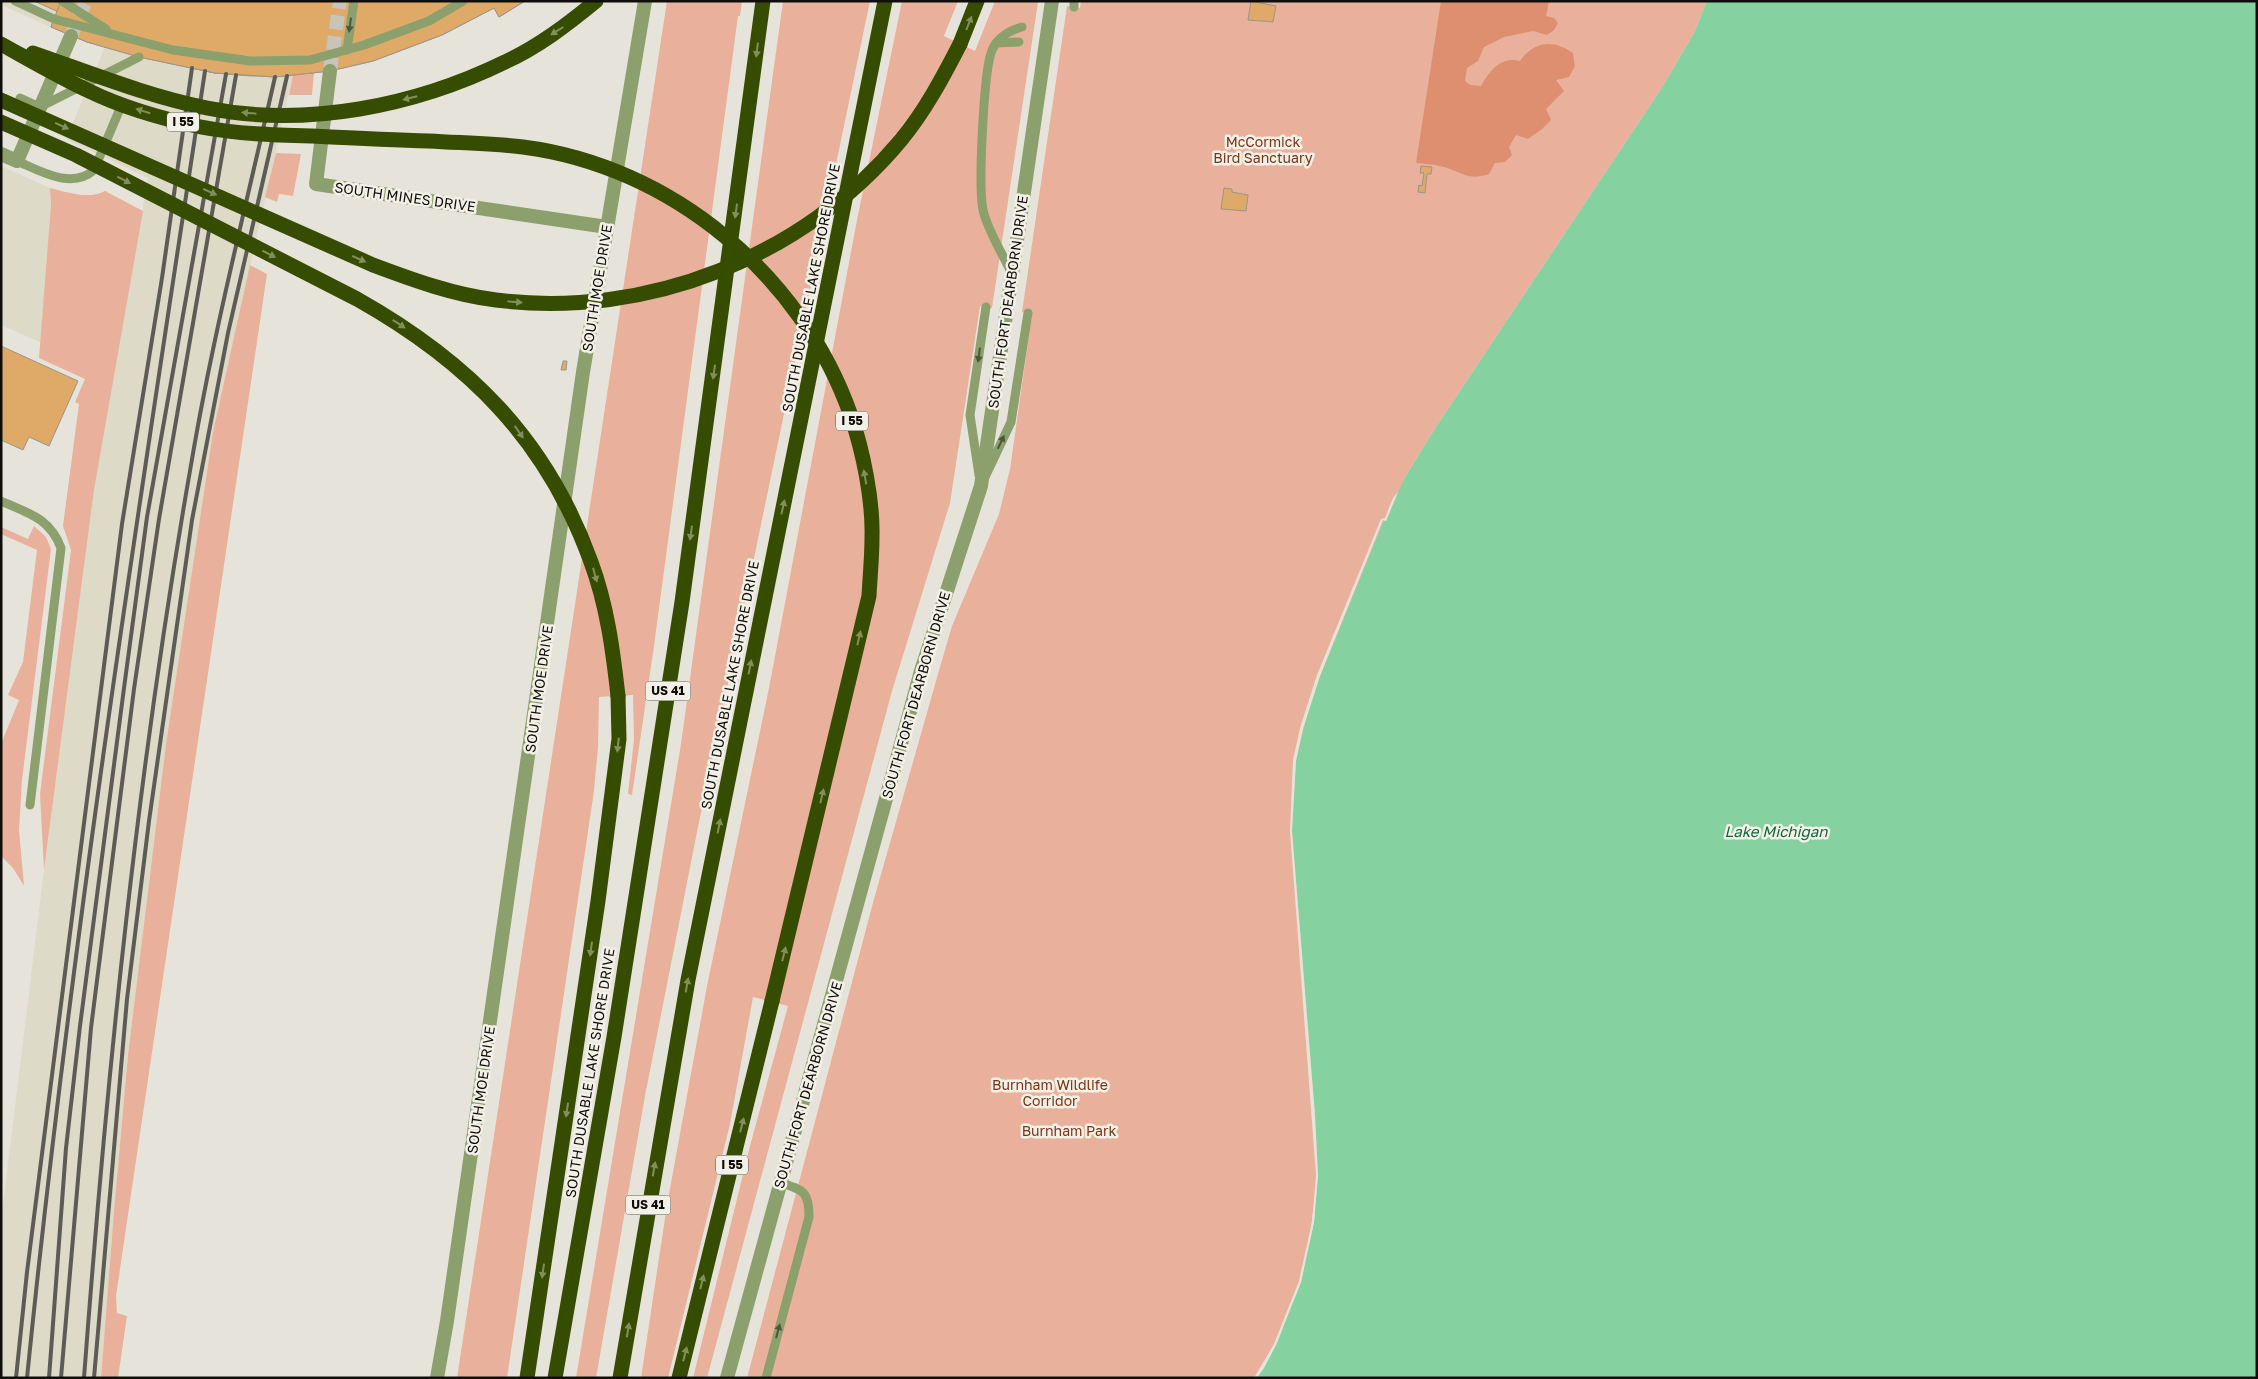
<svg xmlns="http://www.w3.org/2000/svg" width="2258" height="1379" font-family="'Golos Text',sans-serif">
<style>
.built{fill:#dddac8}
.green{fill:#e9b19b}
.forest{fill:#dd8f70}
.water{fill:#85d19f}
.pier{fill:#e6e4da}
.building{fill:#dfa967;stroke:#9b958d}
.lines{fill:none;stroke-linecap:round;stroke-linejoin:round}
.minor-tunnel{stroke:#c6c4bb;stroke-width:14;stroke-dasharray:14 7;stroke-linecap:butt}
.service{stroke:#8ca06e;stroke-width:9}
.minor{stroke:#8ca06e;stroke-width:14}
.motorway{stroke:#364c00;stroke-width:15}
.rail{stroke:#5d5b56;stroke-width:4}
.motorway-bridge{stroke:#364c00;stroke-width:15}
.oneway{fill:#828e5c}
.oneway2{fill:#4e573c}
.labels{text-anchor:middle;stroke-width:5;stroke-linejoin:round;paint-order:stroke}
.shield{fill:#f3f1e7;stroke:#53524d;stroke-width:1}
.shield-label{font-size:12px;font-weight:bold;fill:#0f0e0b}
.park-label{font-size:14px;fill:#7b3414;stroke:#f3f1e7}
.street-label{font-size:14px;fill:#0f0e0b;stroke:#f3f1e7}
.water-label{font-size:15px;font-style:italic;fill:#10683b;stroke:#f3f1e7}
</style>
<rect width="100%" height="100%" fill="#e6e4da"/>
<g class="built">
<polygon points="1,1 525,1 499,17 493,8 442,35 373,61 330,71 293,75 213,432 166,744 128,1055 114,1211 101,1378 1,1378 1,1221 44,870 94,490 148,178 66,139 105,47 71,36 1,5"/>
<polygon points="1,166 50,188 51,205 42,343 1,325"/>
</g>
<g class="green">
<polygon points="667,1 742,1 740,16 738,16 654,646 632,795 628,794 634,740 633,695 599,697 598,747 594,791 507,1378 457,1378"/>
<polygon points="783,1 870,1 697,832 645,1096 596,1378 576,1378 681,744"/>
<polygon points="902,1 958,1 944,36 975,51 995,1 1038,2 992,308 980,306 950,503 892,691 707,1378 693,1378 750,1146 788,1006 753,997 730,1124 668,1378 641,1378 667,1205 707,986 769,688 857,220"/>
<polygon points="1081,1 1707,1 1694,33 1663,86 1434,430 1404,479 1308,1253 1289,1316 1257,1378 747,1378 874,899 940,667 952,626 999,514 1010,469 1032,314 1022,312 1067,6 1080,8"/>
<polygon points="314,73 312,95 289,95 293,75"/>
<polygon points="276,153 301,154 293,196 279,194 277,202 265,197"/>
<path d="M50,188C67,192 88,200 105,191L143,211L94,490L44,870L40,794L71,550L63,526L79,404L75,402L85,379L39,358L51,205Z"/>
<polygon points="250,265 267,274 116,1296 117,1313 127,1316 118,1378 101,1378 114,1211 128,1055 166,744 213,432"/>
<polygon points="34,526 46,537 51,549 22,780 19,830 24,886 13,868 1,856 1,744 19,700 8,695 23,662 37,550 1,534 1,527 28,539"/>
</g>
<path class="forest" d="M1441,1H1549L1546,16L1554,18L1558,23L1554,30L1547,35L1533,31L1504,37L1484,47L1478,61L1467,68L1465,81L1470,85L1481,86C1490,70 1501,56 1520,61C1534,41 1553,39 1573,53L1575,66L1569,77L1556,80L1564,91L1546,109L1551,120L1542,129L1528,139L1516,135L1509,147L1512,155L1505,162L1495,163L1489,174C1466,182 1460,170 1440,166C1432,164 1424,164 1416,163Z"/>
<polygon class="water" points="1707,1 2257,1 2257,1378 1257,1378 1276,1345 1301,1282 1314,1222 1318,1175 1315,1115 1292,831 1296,761 1311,699 1384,520 1386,521 1404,479 1434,430 1663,86 1694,33"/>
<polygon class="pier" points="1398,492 1386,521 1383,520 1320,676 1303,729 1296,761 1292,831 1315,1115 1318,1175 1314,1222 1301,1282 1276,1345 1264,1368 1257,1378 1254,1378 1274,1344 1299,1281 1312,1222 1316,1175 1290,831 1293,760 1300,728 1317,675 1381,519 1385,518 1393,498"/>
<g class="building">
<polygon points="34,1 95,1 168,32 248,44 317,44 313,73 251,76 215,73 187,67 161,58"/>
<polygon points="61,1 525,1 499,17 494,8 442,35 373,61 330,71 275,77 215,73 139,57 87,42 51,27"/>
<polygon points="61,1 525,1 499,17 494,8 442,35 373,61 330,71 275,77 215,73 139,57 87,42 51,27"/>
<polygon points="1251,1 1276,6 1273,22 1248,20"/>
<polygon points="1421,166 1432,167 1431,174 1427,174 1425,193 1418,192 1419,185 1422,186 1424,173 1420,173"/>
<polygon points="1224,188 1232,189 1232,192 1248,195 1246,211 1221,209"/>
<polygon points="1,346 78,381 49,446 29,437 23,450 1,440"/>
<polygon points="563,361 567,361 566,370 561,370"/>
</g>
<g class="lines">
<g class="minor-tunnel">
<polyline points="71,36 86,1"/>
<polyline points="330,71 340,1"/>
</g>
<g class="service">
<polyline points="15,1 54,19 173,50 250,61 310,60 364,45 429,21 463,1"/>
<polyline points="62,1 106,29"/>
<polyline points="1074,7 1074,1"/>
<polyline points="996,43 1019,42"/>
<polyline points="347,50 354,1"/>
<polyline points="20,98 40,107 139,57"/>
<path d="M17,161C40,171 72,190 94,170L119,111"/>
<path d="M1012,274C1003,255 990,234 984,214C977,192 984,75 991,53C996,38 1008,31 1022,27"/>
<polyline points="979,475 970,415 986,307"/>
<polyline points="986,475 1011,422 1028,313"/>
<path d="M1,501C28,513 50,518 61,548L30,805"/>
<path d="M766,1378L809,1217C809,1192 804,1190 781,1183"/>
</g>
<g class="minor">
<polyline points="330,71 316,184 607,227"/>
<polyline points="1,154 17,161 71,36"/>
<polyline points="437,1378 447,1321 583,372 645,1"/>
<polyline points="727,1378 921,671 981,486 1052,1"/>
</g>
<g class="motorway">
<polyline points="960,44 977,1"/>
<polyline points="527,1378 598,901 619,739 618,696"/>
<polyline points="555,1378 614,1037 682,602 763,1"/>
<polyline points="620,1378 688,980 885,1"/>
<polyline points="679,1378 772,1001"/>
</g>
<g class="rail">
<polyline points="16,1378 27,1272 122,524 162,278 192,68"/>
<path d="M27,1378C71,940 139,506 205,71"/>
<polyline points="49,1378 66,1148 80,1026 124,688 147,517 226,74"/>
<polyline points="61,1378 91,1028 134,689 159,519 236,75"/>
<path d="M84,1378C107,1072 138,767 191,465C213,334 246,206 275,77"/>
<polyline points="94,1378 127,999 149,821 192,520 228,333 287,76"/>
</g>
<g class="motorway-bridge">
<path d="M1,44C30,60 59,77 89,91C124,108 163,119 201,127C237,134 275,135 312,136C351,138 390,140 429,141C460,143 492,143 523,147C671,166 802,275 851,416C863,451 873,500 872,537C872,557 870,577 869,596L772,1001"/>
<path d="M33,53C91,73 147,96 207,108C306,128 415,106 505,62C538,47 568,24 596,1"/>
<path d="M1,100L373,265C413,280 454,295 496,300C647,319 804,257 901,140C925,111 943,77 960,44"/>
<path d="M1,122L76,155L357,299C469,362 547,440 591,562C607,605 613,651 618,696"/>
</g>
</g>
<defs><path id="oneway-solid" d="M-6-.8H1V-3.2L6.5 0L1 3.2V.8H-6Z" transform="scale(1.25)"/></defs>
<g class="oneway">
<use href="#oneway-solid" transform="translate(969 23) rotate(-69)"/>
<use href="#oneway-solid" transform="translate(557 31) rotate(148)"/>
<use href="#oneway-solid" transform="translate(757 50) rotate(97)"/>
<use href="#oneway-solid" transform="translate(410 98) rotate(166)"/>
<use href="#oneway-solid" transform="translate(143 111) rotate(-163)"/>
<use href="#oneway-solid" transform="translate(249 113) rotate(-175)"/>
<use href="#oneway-solid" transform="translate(62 126) rotate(24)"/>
<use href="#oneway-solid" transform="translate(124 180) rotate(27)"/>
<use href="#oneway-solid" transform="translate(210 192) rotate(24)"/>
<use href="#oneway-solid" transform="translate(736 211) rotate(98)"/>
<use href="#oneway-solid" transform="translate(269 254) rotate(27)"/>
<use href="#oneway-solid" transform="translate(359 259) rotate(24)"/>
<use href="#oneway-solid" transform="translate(515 302) rotate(5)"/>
<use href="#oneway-solid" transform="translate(399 324) rotate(33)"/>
<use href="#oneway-solid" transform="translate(714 372) rotate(98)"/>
<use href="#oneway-solid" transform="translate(519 432) rotate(55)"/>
<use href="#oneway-solid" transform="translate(865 477) rotate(-100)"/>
<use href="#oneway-solid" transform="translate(783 507) rotate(-78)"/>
<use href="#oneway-solid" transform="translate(691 533) rotate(98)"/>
<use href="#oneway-solid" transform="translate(595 575) rotate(75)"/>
<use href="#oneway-solid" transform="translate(859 638) rotate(-77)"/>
<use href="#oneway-solid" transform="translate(750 667) rotate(-79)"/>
<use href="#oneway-solid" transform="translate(618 745) rotate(96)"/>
<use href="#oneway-solid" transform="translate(822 796) rotate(-77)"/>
<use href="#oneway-solid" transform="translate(719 826) rotate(-79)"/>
<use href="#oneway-solid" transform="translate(591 949) rotate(98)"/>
<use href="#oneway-solid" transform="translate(784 954) rotate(-76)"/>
<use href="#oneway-solid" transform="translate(687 985) rotate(-80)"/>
<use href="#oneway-solid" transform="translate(567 1110) rotate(98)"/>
<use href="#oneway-solid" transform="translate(742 1125) rotate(-76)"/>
<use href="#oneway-solid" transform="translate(654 1169) rotate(-80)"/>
<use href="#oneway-solid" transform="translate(543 1271) rotate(98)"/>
<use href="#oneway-solid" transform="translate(702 1282) rotate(-76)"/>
<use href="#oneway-solid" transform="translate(628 1330) rotate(-81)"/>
<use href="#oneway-solid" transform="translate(685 1354) rotate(-76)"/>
</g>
<g class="oneway2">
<use href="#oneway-solid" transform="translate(350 25) rotate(98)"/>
<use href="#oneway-solid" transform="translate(979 355) rotate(98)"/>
<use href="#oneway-solid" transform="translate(1001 442) rotate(-65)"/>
<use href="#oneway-solid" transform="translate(778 1331) rotate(-75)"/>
</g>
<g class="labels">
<g class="shield">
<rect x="167" y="112.5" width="32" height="19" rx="4"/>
<rect x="836" y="411.5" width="32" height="19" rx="4"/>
<rect x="645.5" y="681.5" width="45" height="19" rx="4"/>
<rect x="716" y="1155.5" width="32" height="19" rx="4"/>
<rect x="625.5" y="1195.5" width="45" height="19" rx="4"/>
</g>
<g class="shield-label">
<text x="183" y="126">I 55</text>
<text x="852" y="425">I 55</text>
<text x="668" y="695">US 41</text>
<text x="732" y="1169">I 55</text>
<text x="648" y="1209">US 41</text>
</g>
<g class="park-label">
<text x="1263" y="147">McCormick<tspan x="1263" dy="16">Bird Sanctuary</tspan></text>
<text x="1050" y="1090">Burnham Wildlife<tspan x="1050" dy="16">Corridor</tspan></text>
<text x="1069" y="1136">Burnham Park</text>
</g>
<g class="street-label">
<text transform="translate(405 197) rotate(8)" y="5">SOUTH MINES DRIVE</text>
<text transform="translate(597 288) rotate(-81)" y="5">SOUTH MOE DRIVE</text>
<text transform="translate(811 288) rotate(-79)" y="5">SOUTH DUSABLE LAKE SHORE DRIVE</text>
<text transform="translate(1008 302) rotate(-82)" y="5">SOUTH FORT DEARBORN DRIVE</text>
<text transform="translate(730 685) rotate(-79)" y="5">SOUTH DUSABLE LAKE SHORE DRIVE</text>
<text transform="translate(539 689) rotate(-82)" y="5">SOUTH MOE DRIVE</text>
<text transform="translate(916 695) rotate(-74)" y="5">SOUTH FORT DEARBORN DRIVE</text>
<text transform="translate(590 1073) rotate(-81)" y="5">SOUTH DUSABLE LAKE SHORE DRIVE</text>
<text transform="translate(808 1085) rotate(-74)" y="5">SOUTH FORT DEARBORN DRIVE</text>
<text transform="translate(481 1090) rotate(-82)" y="5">SOUTH MOE DRIVE</text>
</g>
<g class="water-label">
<text x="1776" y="837">Lake Michigan</text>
</g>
</g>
<rect width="2258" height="1379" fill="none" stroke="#0f0e0b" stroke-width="5"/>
</svg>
